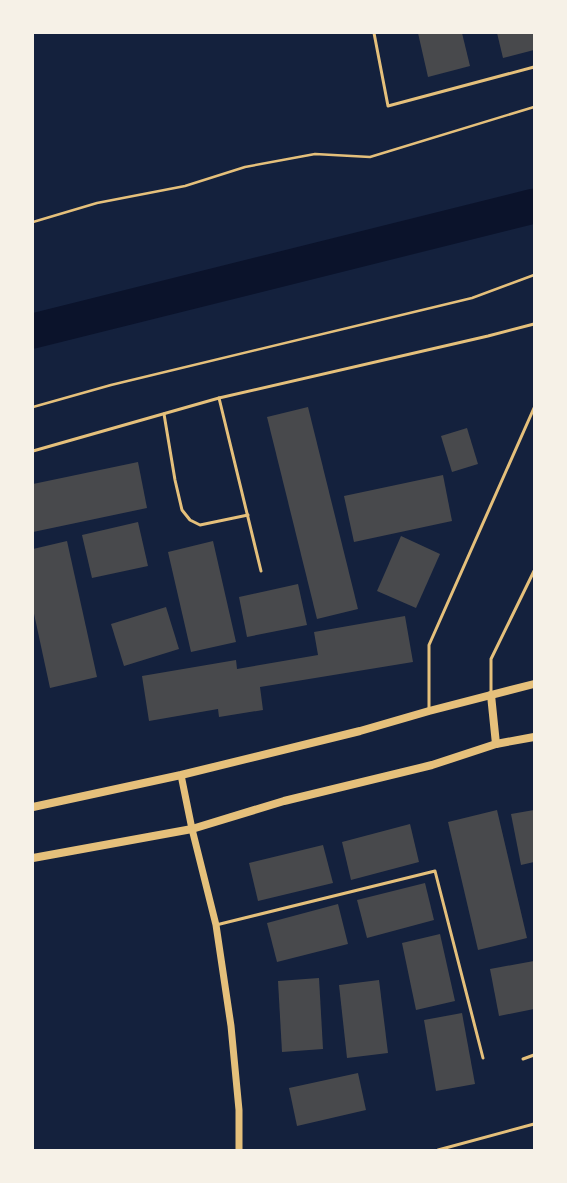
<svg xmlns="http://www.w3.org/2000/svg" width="567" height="1183" font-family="Inter,sans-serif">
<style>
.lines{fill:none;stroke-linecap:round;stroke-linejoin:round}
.river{stroke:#0b132b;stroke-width:35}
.building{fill:#48494c}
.path{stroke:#e5c07b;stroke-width:2.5}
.service{stroke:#e5c07b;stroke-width:3}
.tertiary{stroke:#e5c07b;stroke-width:7}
.secondary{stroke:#e5c07b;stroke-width:8}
</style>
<rect width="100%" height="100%" fill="#14213d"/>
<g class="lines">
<polyline class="river" points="33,331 534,206"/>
</g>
<g class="building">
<polygon points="418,33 462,33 470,66 428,77"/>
<polygon points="497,33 534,33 534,50 503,58"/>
<polygon points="308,407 358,609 317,619 267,417"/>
<polygon points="467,428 478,464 452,472 441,436"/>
<polygon points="138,462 147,508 33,532 33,484"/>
<polygon points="443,475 452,521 354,542 344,496"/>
<polygon points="138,522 148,566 92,578 82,535"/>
<polygon points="401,536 440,554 416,608 377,591"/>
<polygon points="67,541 97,677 50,688 33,609 33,549"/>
<polygon points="213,541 236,642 191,652 168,552"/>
<polygon points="298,584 307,625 247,637 239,597"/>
<polygon points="166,607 179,649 124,666 111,624"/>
<polygon points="405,616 413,662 260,687 263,710 219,717 218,709 149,721 142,676 236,660 237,669 318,655 314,632"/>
<polygon points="497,810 527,938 478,950 448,822"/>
<polygon points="534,810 534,862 521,865 511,814"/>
<polygon points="410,824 419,862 351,880 342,842"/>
<polygon points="323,845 333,883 258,901 249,863"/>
<polygon points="425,883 434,920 367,938 357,900"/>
<polygon points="338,904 348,944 277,962 267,923"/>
<polygon points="440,934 455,1001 416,1010 402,943"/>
<polygon points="534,961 534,1009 499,1016 490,969"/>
<polygon points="319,978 323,1049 282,1052 278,981"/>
<polygon points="379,980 388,1053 347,1058 339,985"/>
<polygon points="462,1013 475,1084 436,1091 424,1020"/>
<polygon points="358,1073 366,1110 297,1126 289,1088"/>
</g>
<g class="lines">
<g class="path">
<polyline points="33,222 97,203 185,186 245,167 315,154 370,157 534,107"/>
<polyline points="33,407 111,385 472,298 534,275"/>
</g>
<g class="service">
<polyline points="374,33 388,106 534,67"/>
<polyline points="219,398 261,571"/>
<polyline points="164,414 175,480 182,510 190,520 200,525 248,515"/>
<polyline points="33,451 219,398 488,336 534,324"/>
<polyline points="491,694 491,659 534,571"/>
<polyline points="429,710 429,645 534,408"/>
<polyline points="216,925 435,871 483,1058"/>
<polyline points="523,1059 534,1055"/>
<polyline points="438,1150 534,1124"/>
</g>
<polyline class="tertiary" points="181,775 192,829 216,925 231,1026 239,1110 239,1150"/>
<g class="secondary">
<polyline points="491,695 496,744"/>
<polyline points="33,807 181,775 360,731 429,711 534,684"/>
<polyline points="33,858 192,829 284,801 432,765 496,744 534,737"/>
</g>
</g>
<rect width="567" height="1183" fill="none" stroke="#f6f1e7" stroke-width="68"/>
</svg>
